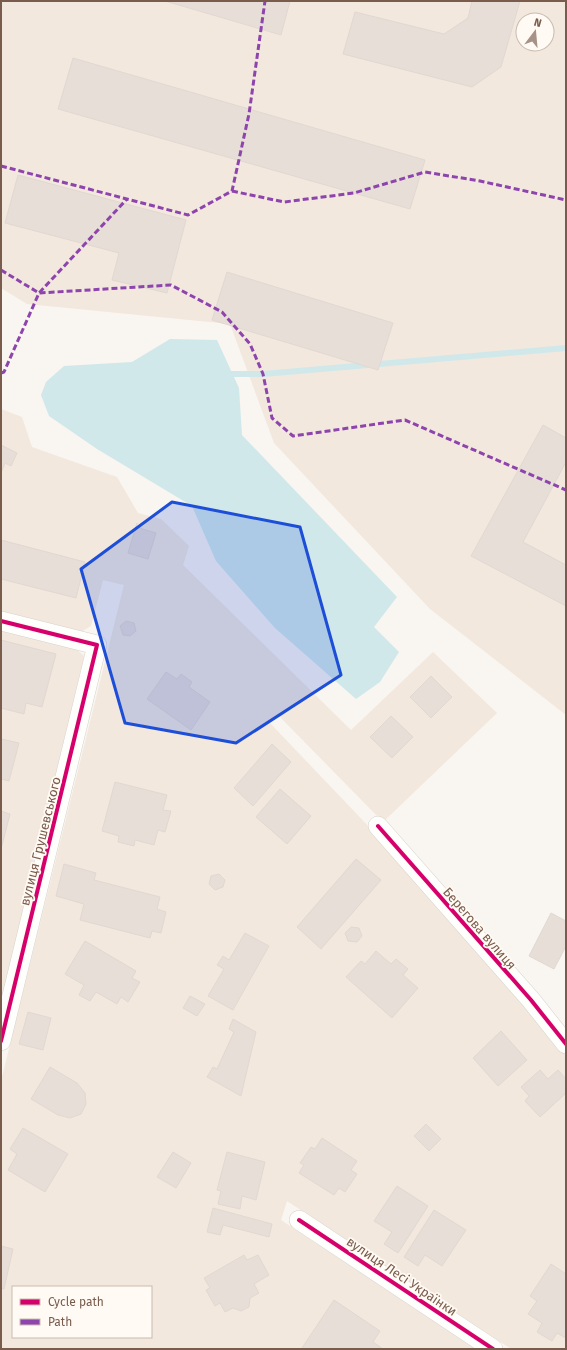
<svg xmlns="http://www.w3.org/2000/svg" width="567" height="1350" font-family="'Fira Sans',sans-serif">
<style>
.residential{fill:#f2e8de;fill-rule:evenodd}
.water{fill:#d0e8ea}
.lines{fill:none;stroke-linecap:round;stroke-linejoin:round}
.stream{stroke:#d0e8ea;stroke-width:6}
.building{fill:#e6ded7;stroke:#e2d8d2}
.minor-casing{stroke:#d7d1cb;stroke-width:20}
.minor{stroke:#fefefd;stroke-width:19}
.quiet{stroke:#8e44ad;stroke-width:3;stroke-dasharray:6 3;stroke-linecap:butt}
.cycleway-casing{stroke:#fffaf3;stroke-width:6}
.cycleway{stroke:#d6006c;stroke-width:4}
.marked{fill:#1d4ed8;fill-opacity:0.2;stroke:#1d4ed8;stroke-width:3;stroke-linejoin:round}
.labels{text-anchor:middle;stroke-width:3.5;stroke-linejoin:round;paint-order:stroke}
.street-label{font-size:13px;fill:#7a5c4d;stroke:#fffaf3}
</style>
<rect width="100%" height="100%" fill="#f9f5f0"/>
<g class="residential">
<path d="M1,1H566V715L430,609L274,443L230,324L27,304L1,288ZM523,20H547V44H523Z"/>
<path d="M1,409L22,417L32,447L117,477L138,513L161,519L189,546L183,565L351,730L433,652L497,713L383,822L278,715L269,722L373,831L526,1005L566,1054V1349H511L287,1201L281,1220L475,1349H1V1081L124,585L103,580L91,626L81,632L1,612ZM13,1287H151V1337H13Z"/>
<polygon points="1,630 76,649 84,656 1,1002"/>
</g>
<polygon class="water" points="170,339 217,340 239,388 242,435 397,597 374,627 399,652 380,682 356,699 275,628 216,561 192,506 97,449 49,416 41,395 46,382 64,366 132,362"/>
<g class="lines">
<polyline class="stream" points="225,374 263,374 566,348"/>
</g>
<g class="building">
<polygon points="165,1 290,1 281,35"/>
<polygon points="472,1 520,1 501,67 472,87 343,54 355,12 444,34 468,18"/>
<polygon points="73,58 425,160 410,209 58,109"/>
<polygon points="18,175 186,220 167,293 112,280 119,253 5,223"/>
<polygon points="227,272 393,323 378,370 212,320"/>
<polygon points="543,425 566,438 566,462 523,542 566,565 566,606 471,556"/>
<polygon points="1,445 17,453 11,466 5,463 1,473"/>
<polygon points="137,523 136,527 156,533 148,559 128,553"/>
<polygon points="1,540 85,562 76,598 1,579"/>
<polygon points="126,621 134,623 136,631 130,636 123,635 120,626"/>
<polygon points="1,640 56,654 42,707 26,703 24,714 1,708"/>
<polygon points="166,672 177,679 181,674 192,682 189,687 210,702 191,730 147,699"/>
<polygon points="431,676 452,697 431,718 410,697"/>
<polygon points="391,716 413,737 392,758 370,737"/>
<polygon points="1,739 19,743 9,781 1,779"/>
<polygon points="272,744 291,762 253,806 234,788"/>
<polygon points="115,782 167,795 163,810 171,811 165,832 158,830 154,845 135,840 134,846 118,842 119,836 102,831"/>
<polygon points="280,789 311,816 287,844 256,817"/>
<polygon points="1,811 10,814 1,849"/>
<polygon points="356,859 381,880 321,949 297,927"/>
<polygon points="64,864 96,873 94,880 160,897 157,909 166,912 161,933 152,931 150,938 80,920 84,904 56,896"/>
<polygon points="219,874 225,880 223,887 215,890 209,884 211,876"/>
<polygon points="551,913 566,921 566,946 554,969 529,956"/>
<polygon points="351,927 359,928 362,936 357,942 348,941 345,933"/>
<polygon points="245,933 269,946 233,1010 208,996 224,969 217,965 223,956 229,960"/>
<polygon points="85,941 136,971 132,978 140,982 128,1002 121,997 117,1004 96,992 90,1001 79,995 84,985 65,974"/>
<polygon points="376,951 391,964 396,959 408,969 403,975 418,988 392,1018 346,977 361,961 365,964"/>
<polygon points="190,996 205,1004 197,1016 183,1008"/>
<polygon points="28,1012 51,1018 43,1050 19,1044"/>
<polygon points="233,1019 256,1032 241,1096 207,1077 213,1067 217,1069 234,1032 229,1029"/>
<polygon points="501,1031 527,1060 498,1086 473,1058"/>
<polygon points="50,1067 77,1083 85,1093 86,1104 81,1114 70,1118 58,1115 31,1099"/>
<polygon points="540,1070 548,1079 558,1070 566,1079 566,1093 540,1117 525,1101 529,1096 521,1087"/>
<polygon points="426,1124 441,1139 429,1151 414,1136"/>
<polygon points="23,1128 68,1154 45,1192 8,1170 17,1154 10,1149"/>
<polygon points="322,1138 357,1161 351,1170 357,1174 345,1192 339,1188 334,1195 299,1173 304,1165 300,1163 311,1147 315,1149"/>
<polygon points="173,1152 191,1163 176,1188 157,1177"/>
<polygon points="227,1152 265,1162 256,1200 242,1196 240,1209 218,1204 221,1191 217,1190"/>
<polygon points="397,1186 428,1206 398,1253 384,1244 392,1232 374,1221"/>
<polygon points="213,1208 272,1224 269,1237 223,1225 220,1235 207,1232"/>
<polygon points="434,1210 466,1230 442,1266 425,1255 418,1266 404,1257"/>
<polygon points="1,1246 13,1249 4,1289 1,1288"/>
<polygon points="244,1255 247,1260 258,1255 269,1275 254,1284 259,1293 250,1298 249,1307 241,1311 233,1308 225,1312 220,1303 215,1306 206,1290 210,1288 204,1278"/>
<polygon points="551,1264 566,1274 566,1338 557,1333 552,1341 537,1332 542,1323 528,1314 537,1301 530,1296"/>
<polygon points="334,1300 380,1331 373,1342 383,1349 303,1349 302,1348"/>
</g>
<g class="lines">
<g class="minor-casing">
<g id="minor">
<polyline points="1,621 97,645 1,1041"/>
<polyline points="378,826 531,1000 566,1044"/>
<polyline points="299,1220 493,1349"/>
</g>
</g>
<use href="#minor" class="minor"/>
<g class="quiet">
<polyline points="1,166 188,215 232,191 249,114 265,1"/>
<polyline points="232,191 284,202 354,193 425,172 480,181 566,200"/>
<polyline points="1,270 39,293 171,285 222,312 250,344 263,374 272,418 293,436 405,420 566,490"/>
<polyline points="1,373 4,372 39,293 127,199"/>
</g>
<g class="cycleway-casing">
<g id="cycleway">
<polyline points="1,621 97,645 1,1041"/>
<polyline points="378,826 531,1000 566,1044"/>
<polyline points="299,1220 493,1349"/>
</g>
</g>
<use href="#cycleway" class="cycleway"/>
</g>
<path class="marked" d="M172,502L300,527L341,675L236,743L125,723L81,569Z"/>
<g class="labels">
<g class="street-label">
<text transform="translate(40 841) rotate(-76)" y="5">вулиця Грушевського</text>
<text transform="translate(480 928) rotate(49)" y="5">Берегова вулиця</text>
<text transform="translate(402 1276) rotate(34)" y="5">вулиця Лесі Українки</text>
</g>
</g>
<rect width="567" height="1350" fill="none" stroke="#7a5c4d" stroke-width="4"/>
<rect x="12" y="1286" width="140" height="52" fill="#fffaf3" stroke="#cabbb1"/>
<rect x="20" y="1299" width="20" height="6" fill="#d6006c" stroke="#cabbb1"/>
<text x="48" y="1306" font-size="12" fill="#7a5c4d">Cycle path</text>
<rect x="20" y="1319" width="20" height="6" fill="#8e44ad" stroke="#cabbb1"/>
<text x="48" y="1326" font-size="12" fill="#7a5c4d">Path</text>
<g transform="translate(535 32) rotate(16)"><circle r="19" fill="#fffaf3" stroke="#cabbb1"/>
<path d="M0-3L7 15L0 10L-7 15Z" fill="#a69286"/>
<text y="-6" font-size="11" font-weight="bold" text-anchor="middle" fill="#7a5c4d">N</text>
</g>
</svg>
